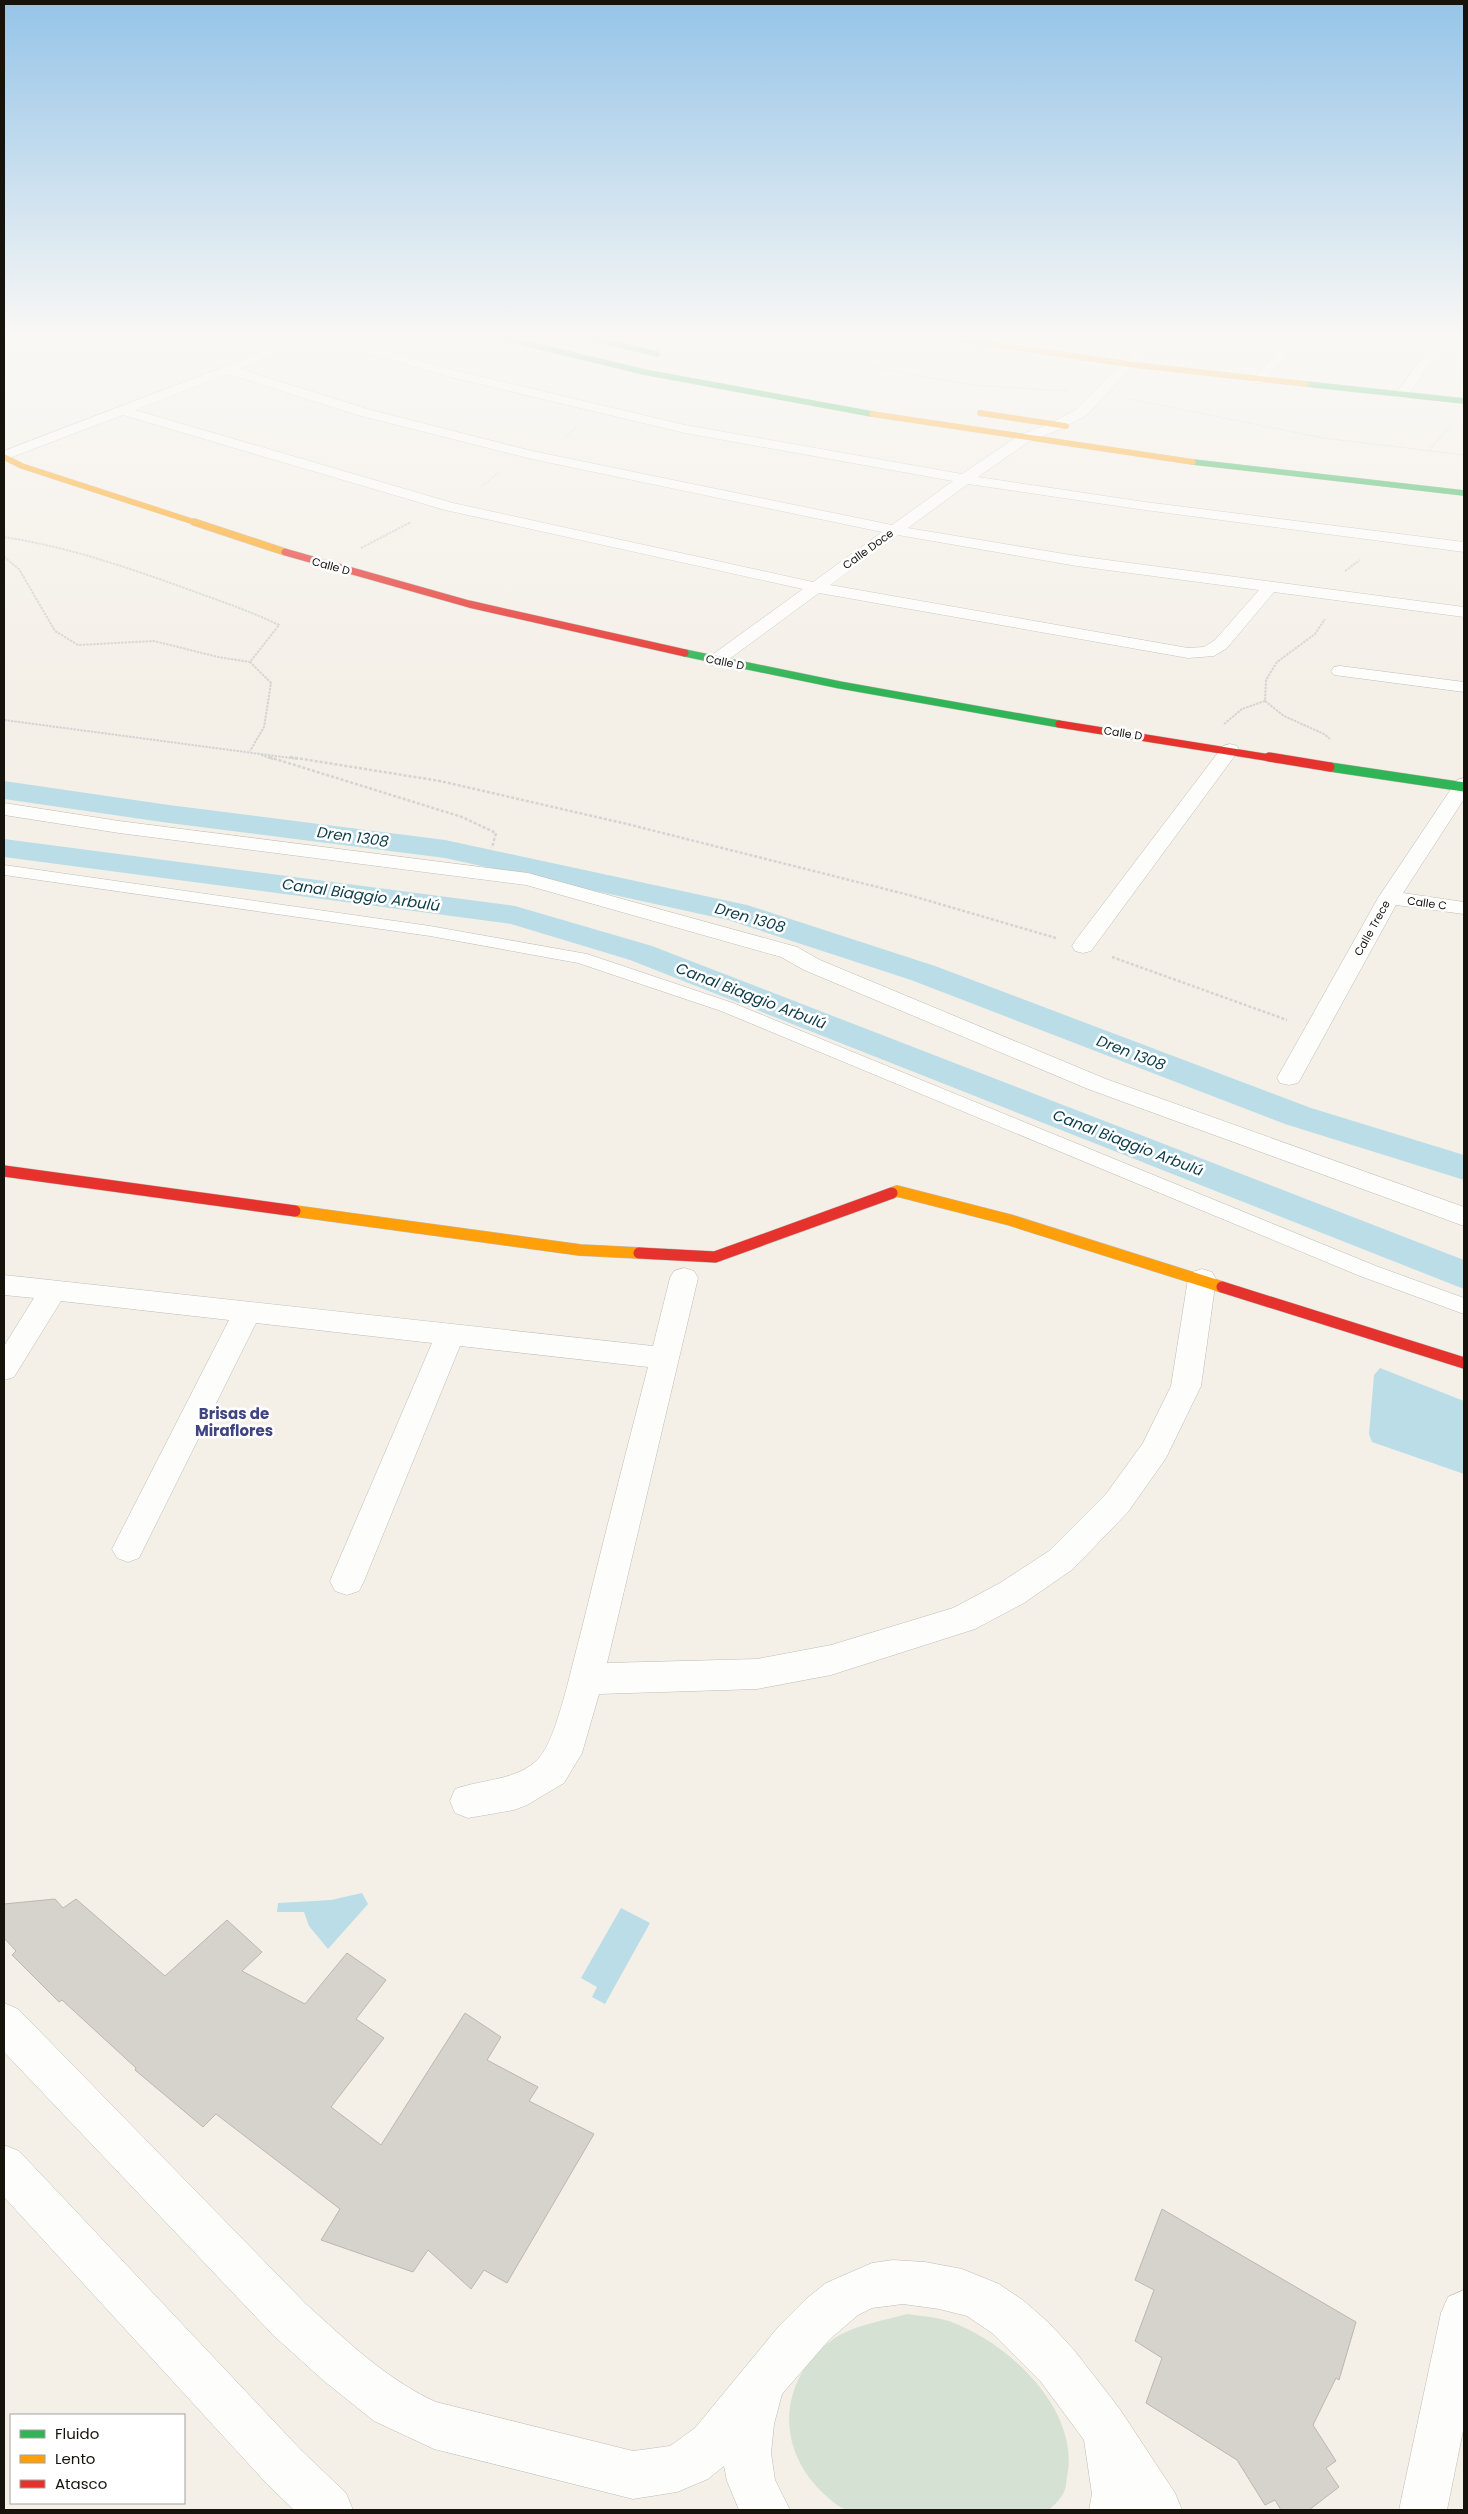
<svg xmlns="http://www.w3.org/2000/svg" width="1468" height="2514" font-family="Poppins,sans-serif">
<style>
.green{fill:#d4e1d3}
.water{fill:#badde8}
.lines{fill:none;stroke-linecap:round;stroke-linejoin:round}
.canal{fill:#badde8;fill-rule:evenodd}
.building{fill:#d6d3cc;stroke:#bbb7b1}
.lane-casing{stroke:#bfbcb5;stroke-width:1}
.street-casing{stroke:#bfbcb5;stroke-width:1}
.fast-far2-casing{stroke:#bfbcb5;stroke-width:6}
.fast-far1-casing{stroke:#bfbcb5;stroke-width:8}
.fast-casing{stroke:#bfbcb5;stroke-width:10}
.slow-far2-casing{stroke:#bfbcb5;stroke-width:6}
.slow-far1-casing{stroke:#bfbcb5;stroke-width:8}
.slow-casing{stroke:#bfbcb5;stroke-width:12}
.jam-far2-casing{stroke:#bfbcb5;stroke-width:8}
.jam-far1-casing{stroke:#bfbcb5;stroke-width:10}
.jam-casing{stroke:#bfbcb5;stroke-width:12}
.path-far2{stroke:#d5d4d1;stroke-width:1;stroke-dasharray:2 1;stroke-linecap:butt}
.path-far1{stroke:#d5d4d1;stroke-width:2;stroke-dasharray:2.5 1;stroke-linecap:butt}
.path{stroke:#d5d4d1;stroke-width:2.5;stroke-dasharray:3 2;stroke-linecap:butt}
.lane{fill:#fdfdfc;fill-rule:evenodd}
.street{fill:#fdfdfc;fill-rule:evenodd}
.fast-far2{stroke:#30b455;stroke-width:5.5}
.fast-far1{stroke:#30b455;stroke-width:7}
.fast{stroke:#30b455;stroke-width:9}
.slow-far2{stroke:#ff9f0a;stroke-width:5.5}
.slow-far1{stroke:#ff9f0a;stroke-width:7}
.slow{stroke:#ff9f0a;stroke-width:11}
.jam-far2{stroke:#e5322d;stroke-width:7}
.jam-far1{stroke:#e5322d;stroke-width:9}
.jam{stroke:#e5322d;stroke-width:11}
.labels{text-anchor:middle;stroke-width:5;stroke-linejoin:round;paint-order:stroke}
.far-street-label{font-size:11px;fill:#16130d;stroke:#fff}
.water-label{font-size:15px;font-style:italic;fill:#0b3b48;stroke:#fff}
.neighbourhood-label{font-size:15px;font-weight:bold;fill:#404582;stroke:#fff}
</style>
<rect width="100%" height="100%" fill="#f4f0e8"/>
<path class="green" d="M907,2314C920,2316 936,2317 949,2321C1008,2342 1081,2410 1067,2477C1066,2482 1066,2488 1064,2492C1061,2499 1054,2505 1049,2510C1001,2510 953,2510 905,2510C889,2510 863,2514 848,2510C834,2507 811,2482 804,2470C776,2425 789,2371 832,2340C853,2325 883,2321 907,2314Z"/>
<g class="water">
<polygon points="1380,1368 1464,1401 1464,1474 1372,1442 1369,1434 1374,1375"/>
<polygon points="362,1893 368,1904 328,1949 309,1926 304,1912 277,1912 278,1903 331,1900"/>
<polygon points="621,1908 650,1923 605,2004 592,1997 597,1987 581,1978"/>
</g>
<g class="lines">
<g class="canal">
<polygon points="4,781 169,805 445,840 747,905 935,966 1311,1108 1464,1155 1464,1180 1285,1124 911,980 728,920 445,858 169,823 4,799"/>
<polygon points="4,839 515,906 652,946 1464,1260 1464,1289 630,960 511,924 4,857"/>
</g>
</g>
<g class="building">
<polygon points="55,1899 63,1908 76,1899 165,1976 227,1920 262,1952 242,1971 305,2004 347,1953 386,1980 356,2019 384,2038 331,2107 381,2145 465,2013 501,2037 487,2060 538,2087 529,2101 594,2134 507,2283 484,2270 471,2289 428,2250 413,2272 321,2240 340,2209 216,2114 203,2127 135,2070 136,2068 62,2000 59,2002 12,1955 16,1951 4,1938 4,1904"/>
<polygon points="1162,2209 1356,2322 1339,2380 1336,2378 1313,2425 1336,2461 1326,2468 1339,2487 1309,2510 1281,2510 1275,2500 1265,2505 1237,2460 1146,2403 1162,2358 1135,2341 1154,2290 1135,2280"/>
</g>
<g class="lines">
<g class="lane-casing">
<polygon id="lane" points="4,865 430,926 587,954 733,1003 1376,1266 1464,1298 1464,1314 1360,1276 721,1011 578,963 430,936 4,875"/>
</g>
<g class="street-casing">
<g id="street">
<path d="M302,337H318L240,369L371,410L532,451L892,525L953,481L685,433L446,376L321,340L319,337H338L453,370L685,425L962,474L1018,436L1053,422L1077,409L1147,337H1160L1087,415L1063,428L1028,442L978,477L1145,502L1464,542V552L1145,510L968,484L908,528L1077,556L1464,607V617L1274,592L1227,648L1214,656L1188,658L819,593L721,665H709L706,661L709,657L803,589L445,510L123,415L4,460V451ZM228,374L361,416L532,459L882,532L813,582L453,503L135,410ZM898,535L1077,566L1259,590L1215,640L1204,647L1188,648L830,585Z"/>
<polygon points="1004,337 1017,337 1004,349 996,349 994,346"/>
<polygon points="1291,337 1303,337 1263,383 1255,383 1253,380 1255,377"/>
<polygon points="1437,337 1449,337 1406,398 1396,398 1395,395"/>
<polygon points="1340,666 1464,682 1464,692 1334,675 1331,671 1334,667"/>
<polygon points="1230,744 1237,746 1239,750 1091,951 1083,953 1075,951 1072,946 1075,941 1223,746"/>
<polygon points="1464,778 1464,799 1403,893 1464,902 1464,914 1396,905 1301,1078 1298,1083 1289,1085 1280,1083 1277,1078 1378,898 1457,780"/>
<polygon points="4,803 119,821 528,873 797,947 820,960 1106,1079 1464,1207 1464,1226 1088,1089 804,970 781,957 526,885 119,833 4,815"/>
<path d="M684,1268L694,1271L698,1278L607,1663L757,1659L831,1645L953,1608L1000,1583L1049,1551L1106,1494L1143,1443L1171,1386L1188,1279L1192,1272L1202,1269L1212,1272L1216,1279L1201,1386L1166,1458L1128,1512L1073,1569L1024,1603L975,1629L831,1675L757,1689L599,1694L582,1753L564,1783L527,1805L514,1810L468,1818L455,1813L450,1801L455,1789C482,1779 518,1781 539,1758C557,1739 572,1664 580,1636C602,1546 625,1456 648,1367L460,1346L364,1581L359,1591L347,1595L335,1591L330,1581L432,1343L256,1323L139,1558L128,1562L117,1558L112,1549L229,1320L61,1301L14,1377L4,1380V1346L34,1298L4,1295V1275L653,1346L670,1278L674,1271Z"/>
<path d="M4,2003L18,2009L306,2304C346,2340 387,2380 436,2402L633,2451L670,2446L695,2428L779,2326L806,2299L826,2283L872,2263L893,2260L925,2262L962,2269L999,2284L1024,2301L1049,2323L1074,2350L1119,2408L1175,2493L1182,2510H1089L1092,2494L1084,2440L1041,2382L992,2333L967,2316L939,2309L903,2304L872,2308L858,2315L829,2340L782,2394L774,2424L771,2453L775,2480L790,2510H739L727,2481L724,2466L708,2479L677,2492L633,2499L434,2449L374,2421L324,2381L274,2336L4,2052Z"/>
<polygon points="4,2145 19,2151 301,2450 346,2493 353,2510 294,2510 267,2484 4,2197"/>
<polygon points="1464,2290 1464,2426 1447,2510 1399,2510 1441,2313 1448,2297"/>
</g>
</g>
<g class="fast-far2-casing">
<g id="fast-far2">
<polyline points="499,337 644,372 872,414"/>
<polyline points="586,337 657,354"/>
<polyline points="1306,384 1464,401"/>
<polyline points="1193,462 1464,493"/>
</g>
</g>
<g class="fast-far1-casing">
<polyline id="fast-far1" points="685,653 840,685 1059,724"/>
</g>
<g class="fast-casing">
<polyline id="fast" points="1330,767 1464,787"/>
</g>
<g class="slow-far2-casing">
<g id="slow-far2">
<polyline points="945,337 1127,364 1306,384"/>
<polyline points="980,413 1066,426"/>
<polyline points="872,414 1193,462"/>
<polyline points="4,457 22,466 197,523"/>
</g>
</g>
<g class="slow-far1-casing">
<polyline id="slow-far1" points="194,522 285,552"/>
</g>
<g class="slow-casing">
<g id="slow">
<polyline points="892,1193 897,1191 1010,1220 1222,1287"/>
<polyline points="295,1211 580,1250 639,1253"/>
</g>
</g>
<g class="jam-far2-casing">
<g id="jam-far2">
<polyline points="285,552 469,604 685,653"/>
<polyline points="1059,724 1277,759"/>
</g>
</g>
<g class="jam-far1-casing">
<polyline id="jam-far1" points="1269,757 1330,767"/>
</g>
<g class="jam-casing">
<g id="jam">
<polyline points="4,1171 295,1211"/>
<polyline points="639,1253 715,1257 892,1193"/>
<polyline points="1222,1287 1464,1363"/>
</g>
</g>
<g class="path-far2">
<polyline points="676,337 734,350 848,360 892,371 972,385 1067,391"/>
<polyline points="703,344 715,337"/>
<polyline points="1130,399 1323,438 1464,455"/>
<polyline points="566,437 576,427"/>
<polyline points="1429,450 1451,425"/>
<polyline points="481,487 499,472"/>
<polyline points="408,523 411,522"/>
</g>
<g class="path-far1">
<path d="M4,537C69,547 129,568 190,590C220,601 250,611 279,625L250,662L271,683L264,727L250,751"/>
<polyline points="361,548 411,522"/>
<polyline points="4,557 19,569 55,631 78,645 154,641 218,657 250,662"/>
<polyline points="1345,571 1360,560"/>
<polyline points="1265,701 1284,716 1324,734 1330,739"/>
<polyline points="4,720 298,759"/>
<polyline points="1224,724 1242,709 1265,701 1266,680 1277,662 1315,634 1325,619"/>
<polyline points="261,755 273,759"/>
</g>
<g class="path">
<polyline points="269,757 462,817 496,833 492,848"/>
<polyline points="290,757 440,781 627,824 909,895 1056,938"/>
<polyline points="1112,957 1287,1020"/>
</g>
<use href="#lane" class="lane"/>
<use href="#street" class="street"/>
<use href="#fast-far2" class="fast-far2"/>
<use href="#fast-far1" class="fast-far1"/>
<use href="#fast" class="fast"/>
<use href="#slow-far2" class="slow-far2"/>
<use href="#slow-far1" class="slow-far1"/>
<use href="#slow" class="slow"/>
<use href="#jam-far2" class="jam-far2"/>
<use href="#jam-far1" class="jam-far1"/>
<use href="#jam" class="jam"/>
</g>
<linearGradient id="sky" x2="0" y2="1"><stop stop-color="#95c4e8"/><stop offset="0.49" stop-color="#faf8f5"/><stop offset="1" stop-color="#faf8f5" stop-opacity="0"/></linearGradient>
<rect width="1468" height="689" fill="url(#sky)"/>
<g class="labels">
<g class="far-street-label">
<text transform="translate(868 549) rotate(-36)" y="4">Calle Doce</text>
<text transform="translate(331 566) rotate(15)" y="4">Calle D</text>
<text transform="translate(725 662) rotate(11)" y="4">Calle D</text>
<text transform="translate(1123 733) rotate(9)" y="4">Calle D</text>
<text transform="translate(1427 903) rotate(8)" y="4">Calle C</text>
<text transform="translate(1372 928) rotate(-61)" y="4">Calle Trece</text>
</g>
<g class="water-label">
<text transform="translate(353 837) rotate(8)" y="5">Dren 1308</text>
<text transform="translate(361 895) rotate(8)" y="5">Canal Biaggio Arbulú</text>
<text transform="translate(750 918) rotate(16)" y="5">Dren 1308</text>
<text transform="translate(751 996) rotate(21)" y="5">Canal Biaggio Arbulú</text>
<text transform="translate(1131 1053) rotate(21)" y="5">Dren 1308</text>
<text transform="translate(1128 1143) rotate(21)" y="5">Canal Biaggio Arbulú</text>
</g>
<g class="neighbourhood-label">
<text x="234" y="1419">Brisas de<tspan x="234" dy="17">Miraflores</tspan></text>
</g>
</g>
<rect width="1468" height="2514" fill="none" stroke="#16130d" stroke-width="10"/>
<rect x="10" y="2414" width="175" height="90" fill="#ffffff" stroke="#a2a19e"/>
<rect x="20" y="2430" width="25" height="8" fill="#30b455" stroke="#a2a19e"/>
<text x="55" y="2439" font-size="15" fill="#16130d">Fluido</text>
<rect x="20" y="2455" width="25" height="8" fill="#ff9f0a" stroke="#a2a19e"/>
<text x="55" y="2464" font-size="15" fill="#16130d">Lento</text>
<rect x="20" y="2480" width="25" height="8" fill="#e5322d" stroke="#a2a19e"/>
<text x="55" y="2489" font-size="15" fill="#16130d">Atasco</text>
</svg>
